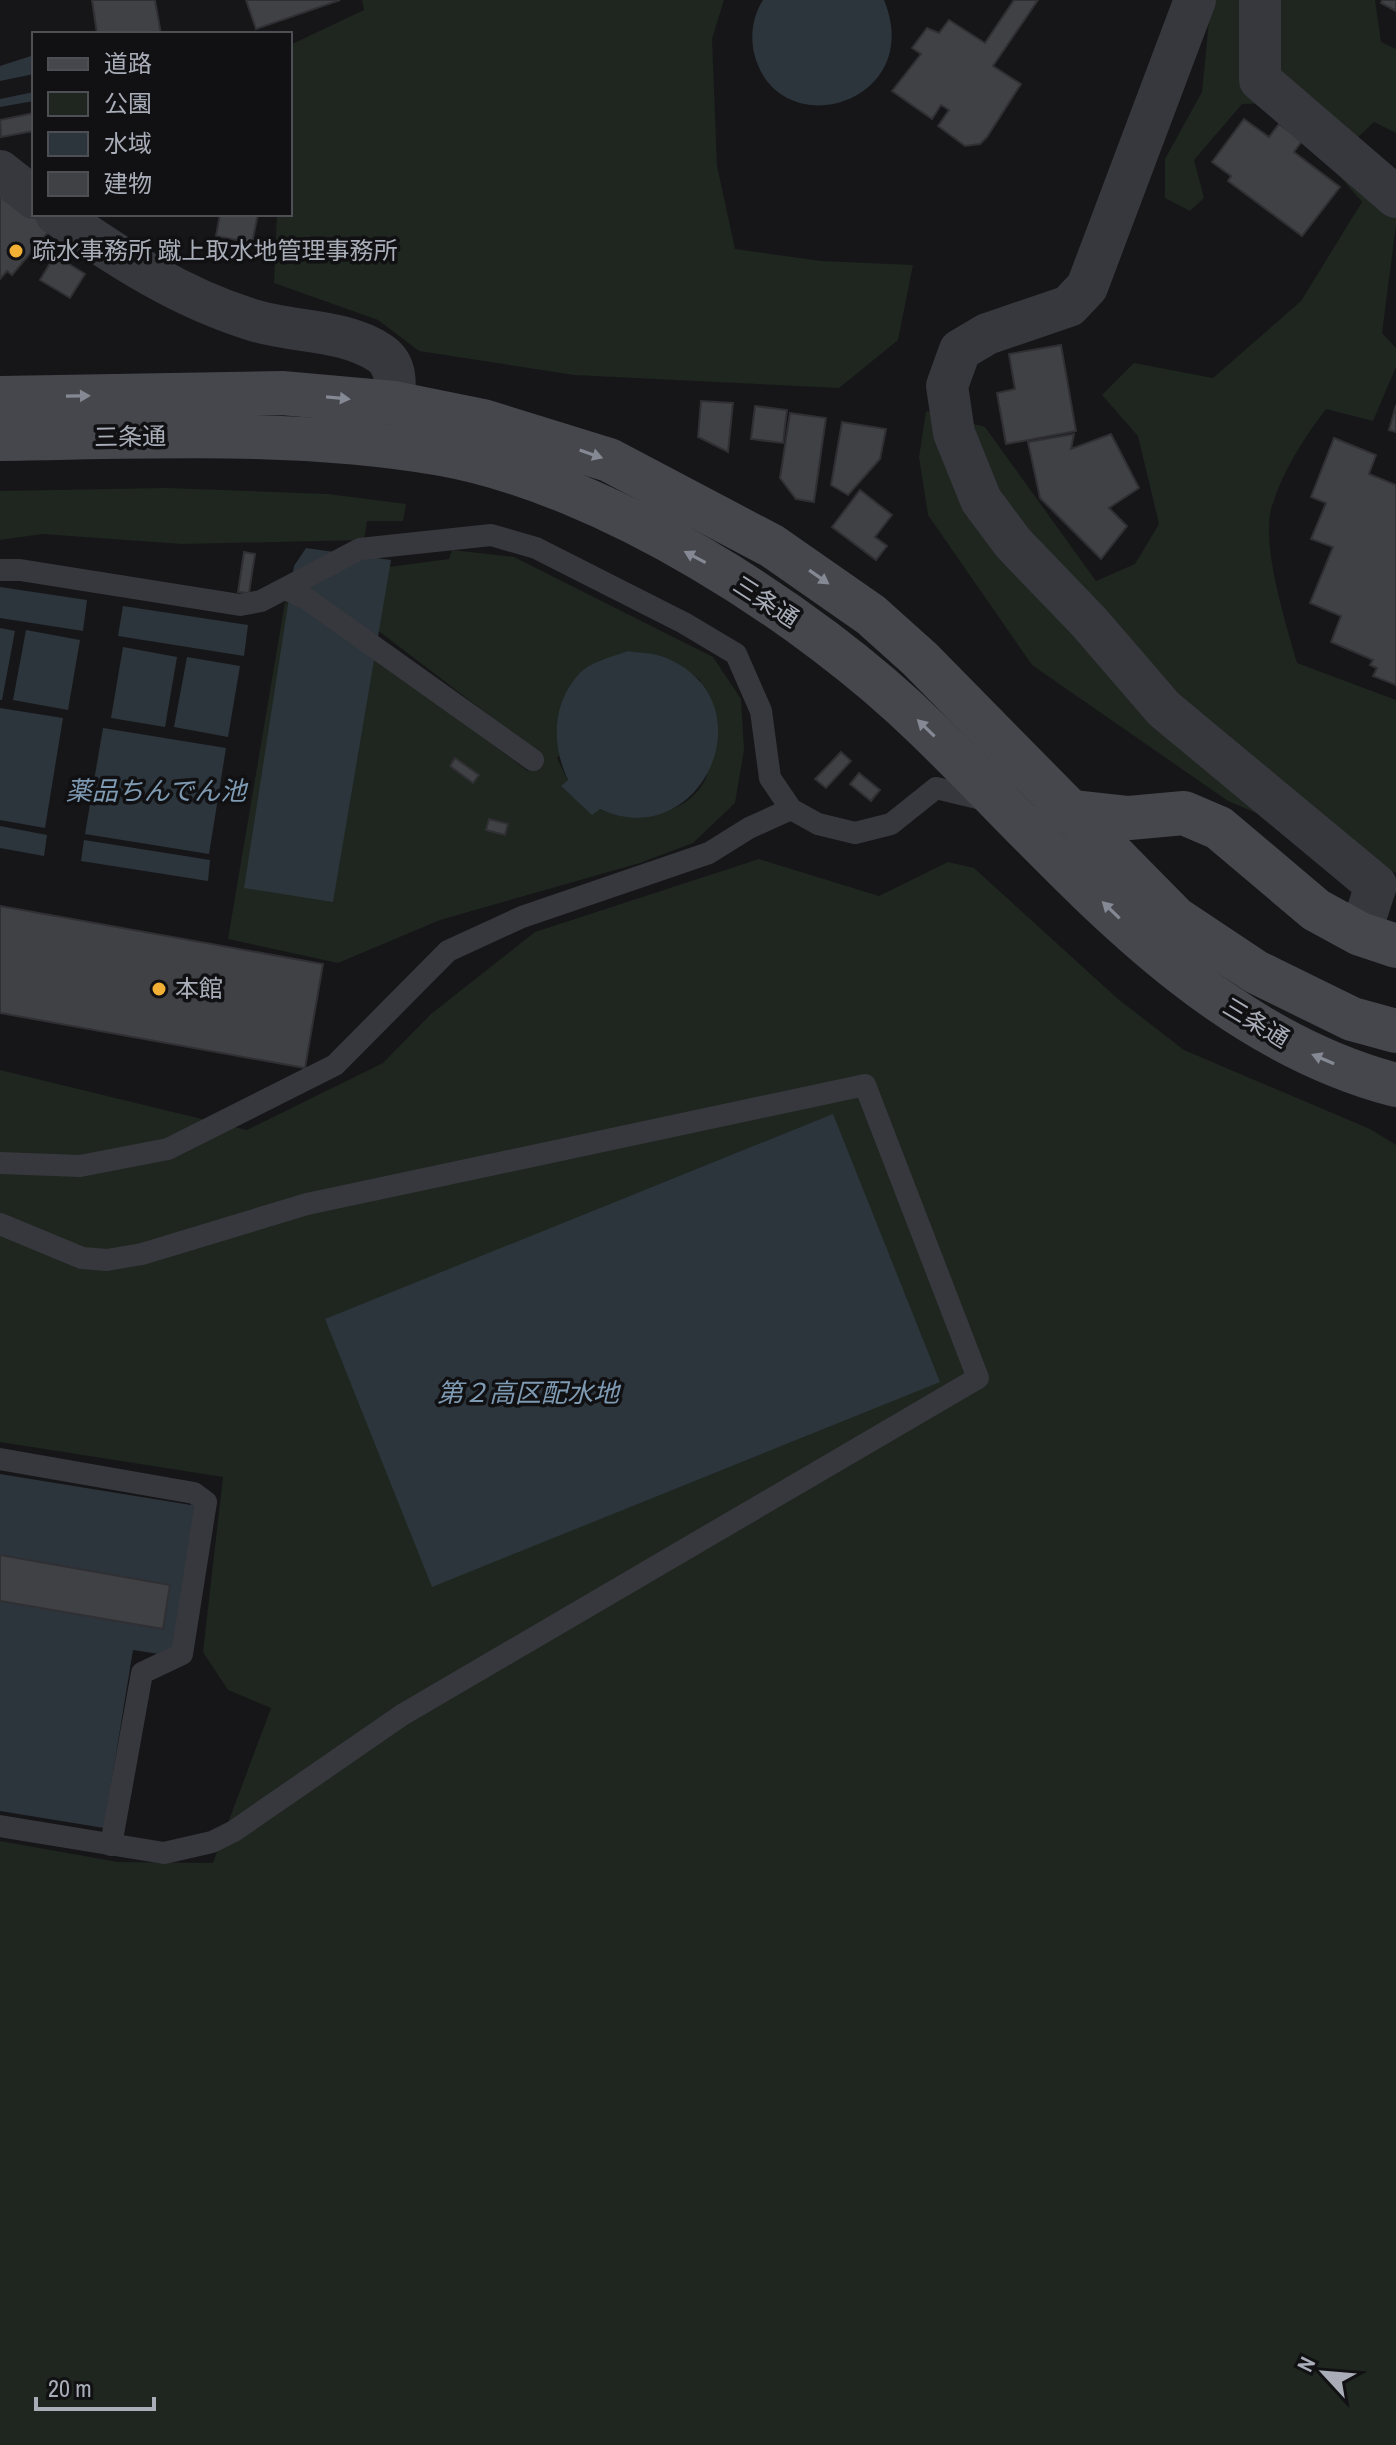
<svg xmlns="http://www.w3.org/2000/svg" width="1396" height="2445" font-family="'Archivo Narrow','Noto Sans JP',sans-serif">
<style>
.green{fill:#1e261f;fill-rule:evenodd}
.water{fill:#2c353c}
.building{fill:#404145;stroke:#303034;stroke-width:2}
.lines{fill:none;stroke-linecap:round;stroke-linejoin:round}
.lane{stroke:#37383d;stroke-width:22}
.street{stroke:#37383d;stroke-width:42}
.secondary{stroke:#45474d;stroke-width:44}
.oneway{fill:#858993}
.poi-dot{fill:#f2b134;stroke:#111113;stroke-width:3}
.labels{text-anchor:middle;stroke-width:7;stroke-linejoin:round;paint-order:stroke}
.poi-label{font-size:24px;fill:#a8adb8;stroke:#111113;text-anchor:start}
.street-label{font-size:24px;fill:#a8adb8;stroke:#111113}
.water-label{font-size:26px;font-style:italic;fill:#7f9bb3;stroke:#111113}
</style>
<rect width="100%" height="100%" fill="#161618"/>
<g class="green">
<polygon points="362,0 724,0 712,39 717,166 735,249 821,261 913,265 898,340 839,388 574,375 419,351 378,320 274,283 277,214 290,214 290,45 364,10"/>
<path d="M1188,0H1375L1381,42L1396,49V133L1374,122L1354,141L1396,174V225L1382,333L1396,348V367L1373,421L1326,409C1304,438 1283,470 1272,506C1260,543 1286,624 1297,663L1396,700V873L1228,801L1032,665L928,515L919,457L926,411L985,427L1096,581L1135,564L1159,524L1138,436L1102,395L1134,363L1213,378L1301,301L1362,202L1323,157L1317,102L1242,104L1194,160L1204,198L1190,211L1165,198V159L1202,92L1209,21Z"/>
<polygon points="166,488 328,494 406,504 403,521 367,521 364,540 182,544 42,534 0,540 0,491"/>
<path d="M452,550L514,557L713,657L741,699L744,750L735,803L693,843L640,863L440,920L338,963L228,939L285,602L333,625L528,771L541,755L325,590L373,569L449,559ZM662,656L700,680C701,697 711,767 706,778C682,830 595,823 561,786L568,781L557,758Z"/>
<polygon points="759,859 879,896 948,862 974,868 1118,999 1184,1050 1370,1129 1396,1145 1396,2445 0,2445 0,1841 118,1862 213,1863 271,1708 228,1690 203,1652 223,1477 0,1442 0,1070 247,1130 383,1063 431,1014 535,932"/>
</g>
<g class="water">
<path d="M763,0H884C927,104 777,148 754,53C750,34 753,16 763,0Z"/>
<polygon points="34,55 34,74 0,81 0,66"/>
<polygon points="34,92 34,101 0,107 0,99"/>
<polygon points="306,548 391,560 333,902 244,888 294,566"/>
<polygon points="0,587 87,600 83,631 0,618"/>
<polygon points="123,606 248,625 244,656 118,636"/>
<polygon points="0,628 15,631 2,700 0,700"/>
<polygon points="26,630 80,640 68,710 13,700"/>
<polygon points="123,647 177,657 165,727 111,718"/>
<path d="M628,651C639,653 654,653 664,657C773,701 700,856 600,809L592,815L561,786L568,780C552,746 551,706 578,675C589,662 612,657 628,651Z"/>
<polygon points="187,657 240,666 228,737 174,727"/>
<polygon points="0,708 63,718 45,828 0,820"/>
<polygon points="103,728 226,748 209,854 85,834"/>
<polygon points="0,826 47,835 44,856 0,848"/>
<polygon points="84,840 210,860 208,881 81,861"/>
<polygon points="833,1114 940,1382 432,1587 325,1319"/>
<polygon points="0,1474 197,1506 172,1656 133,1650 104,1828 0,1811"/>
</g>
<g class="building">
<polygon points="92,0 155,0 161,34 97,34"/>
<polygon points="246,0 340,0 256,29"/>
<polygon points="1014,0 1038,0 993,66 1021,84 987,137 980,144 965,146 938,126 949,110 941,105 932,119 892,91 921,54 912,48 927,28 939,33 949,20 985,43"/>
<polygon points="1382,0 1396,0 1396,11 1381,3"/>
<polygon points="34,113 34,131 1,137 0,120"/>
<polygon points="1244,119 1269,137 1279,124 1302,141 1294,152 1340,187 1302,236 1228,181 1231,176 1212,162"/>
<polygon points="5,191 50,230 12,275 7,271 0,279 0,197"/>
<polygon points="220,214 258,214 252,243 216,236"/>
<polygon points="55,255 85,274 70,298 40,280"/>
<polygon points="1061,345 1076,431 1006,444 997,393 1015,389 1009,354"/>
<polygon points="701,401 733,403 728,452 698,437"/>
<polygon points="1396,405 1396,432 1389,430"/>
<polygon points="755,406 787,410 783,443 751,439"/>
<polygon points="790,413 826,418 814,502 796,499 780,478"/>
<polygon points="842,422 886,429 880,459 848,495 831,485"/>
<polygon points="1074,434 1071,449 1111,434 1139,488 1109,508 1127,526 1101,559 1040,498 1028,442"/>
<polygon points="1334,438 1376,455 1369,474 1396,485 1396,685 1373,676 1377,668 1370,665 1373,660 1331,642 1341,616 1310,603 1333,547 1311,539 1326,503 1311,497"/>
<polygon points="860,490 892,515 875,537 887,546 876,560 832,527"/>
<polygon points="244,552 255,554 249,593 238,592"/>
<polygon points="841,752 851,761 826,788 815,779"/>
<polygon points="455,758 479,775 473,783 450,766"/>
<polygon points="859,773 880,790 871,801 850,784"/>
<polygon points="489,819 508,824 505,835 486,830"/>
<polygon points="0,906 323,964 305,1068 0,1013"/>
<polygon points="0,1555 170,1585 163,1629 0,1601"/>
</g>
<g class="lines">
<g class="lane">
<polyline points="0,570 20,570 240,605 261,601 360,549 491,535 536,548 684,623 736,654 761,711 770,778 791,809 818,824 855,833 891,824 936,788 990,801"/>
<polyline points="285,589 307,599 533,760"/>
<polyline points="0,1163 80,1166 168,1149 335,1065 448,951 522,917 709,853 749,828 791,809"/>
<polyline points="0,1224 82,1258 107,1260 142,1254 307,1204 865,1085 978,1378 402,1715 234,1831 212,1842 164,1853 0,1826"/>
<polyline points="0,1459 194,1493 206,1502 182,1654 142,1673 111,1845"/>
</g>
<g class="street">
<polyline points="1195,0 1087,287 1069,306 987,334 960,350 947,386 954,433 981,500 1013,543 1089,622 1164,709 1376,885 1360,934"/>
<polyline points="1260,0 1260,80 1396,197"/>
<polyline points="0,171 34,198"/>
<path d="M56,214C119,258 182,299 256,321C297,333 343,329 380,353C398,365 395,384 394,403"/>
</g>
<g class="secondary">
<polyline points="0,398 282,393 394,403 483,421 609,460 772,546 871,615 920,659 1175,918 1256,972 1352,1019 1396,1031"/>
<path d="M0,439C148,437 296,429 442,454C605,483 810,614 927,729C1066,864 1200,1034 1396,1085"/>
<polyline points="1056,810 1129,818 1184,813 1219,828 1316,910 1360,934 1396,946"/>
</g>
</g>
<defs><path id="oneway-solid" d="M-6-.8H1V-3.2L6.5 0L1 3.2V.8H-6Z" transform="scale(2)"/></defs>
<g class="oneway">
<use href="#oneway-solid" transform="translate(78 396) rotate(-1)"/>
<use href="#oneway-solid" transform="translate(338 398) rotate(5)"/>
<use href="#oneway-solid" transform="translate(591 454) rotate(19)"/>
<use href="#oneway-solid" transform="translate(695 557) rotate(-152)"/>
<use href="#oneway-solid" transform="translate(819 577) rotate(35)"/>
<use href="#oneway-solid" transform="translate(926 728) rotate(-136)"/>
<use href="#oneway-solid" transform="translate(1111 910) rotate(-136)"/>
<use href="#oneway-solid" transform="translate(1323 1059) rotate(-157)"/>
</g>
<g class="poi-dot">
<circle cx="16" cy="251" r="8"/>
<circle cx="159" cy="989" r="8"/>
</g>
<g class="labels">
<g class="poi-label">
<text x="32" y="259">疏水事務所 蹴上取水地管理事務所</text>
<text x="175" y="997">本館</text>
</g>
<g class="street-label">
<text transform="translate(130 437) rotate(-1)" y="8">三条通</text>
<text transform="translate(766 602) rotate(33)" y="8">三条通</text>
<text transform="translate(1256 1023) rotate(31)" y="8">三条通</text>
</g>
<g class="water-label">
<text x="156" y="800">薬品ちんでん池</text>
<text x="528" y="1402">第２高区配水地</text>
</g>
</g>
<rect x="32" y="32" width="260" height="184" fill="#111113" stroke="#4d4f55" stroke-width="2"/>
<rect x="48" y="58" width="40" height="12" fill="#45474d" stroke="#4d4f55" stroke-width="2"/>
<text x="104" y="72" font-size="24" fill="#a8adb8">道路</text>
<rect x="48" y="92" width="40" height="24" fill="#1e261f" stroke="#4d4f55" stroke-width="2"/>
<text x="104" y="112" font-size="24" fill="#a8adb8">公園</text>
<rect x="48" y="132" width="40" height="24" fill="#2c353c" stroke="#4d4f55" stroke-width="2"/>
<text x="104" y="152" font-size="24" fill="#a8adb8">水域</text>
<rect x="48" y="172" width="40" height="24" fill="#404145" stroke="#4d4f55" stroke-width="2"/>
<text x="104" y="192" font-size="24" fill="#a8adb8">建物</text>
<g transform="translate(1324 2373) rotate(296)" stroke="#111113" stroke-width="6" paint-order="stroke">
<path d="M0-6L14 30L0 20L-14 30Z" fill="#a8adb8"/>
<text y="-12" font-size="22" font-weight="bold" text-anchor="middle" fill="#a8adb8">N</text>
</g>
<path d="M36 2397v12h118v-12" fill="none" stroke="#a8adb8" stroke-width="4"/>
<text x="48" y="2397" font-size="24" fill="#a8adb8" stroke="#111113" stroke-width="6" paint-order="stroke">20 m</text>
</svg>
